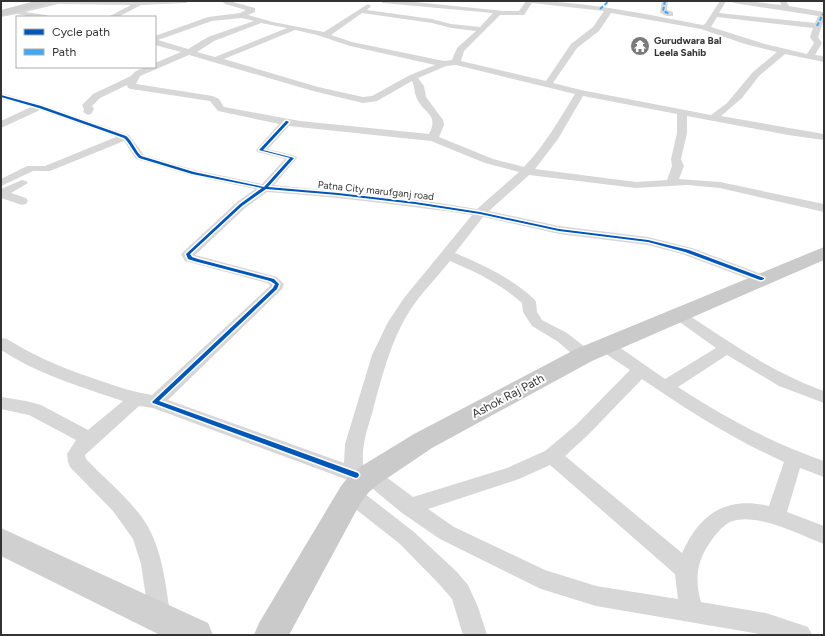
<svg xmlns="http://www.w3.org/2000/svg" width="825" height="636" font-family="Figtree,sans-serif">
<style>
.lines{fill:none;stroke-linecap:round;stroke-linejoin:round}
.minor{fill:#d7d7d7;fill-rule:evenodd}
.secondary{fill:#d0d0d0;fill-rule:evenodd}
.primary{fill:#cacaca;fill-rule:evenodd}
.quiet{stroke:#3fa9f5;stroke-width:2;stroke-dasharray:4 2;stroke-linecap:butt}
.cycleway-casing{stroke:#fff;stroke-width:3}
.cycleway{fill:#0057b8;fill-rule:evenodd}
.labels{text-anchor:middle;stroke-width:4;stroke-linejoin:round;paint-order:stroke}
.far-poi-label{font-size:10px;font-weight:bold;fill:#333;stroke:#fff;text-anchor:start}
.far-street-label{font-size:10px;fill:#333;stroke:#fff}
.street-label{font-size:12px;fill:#333;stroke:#fff}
</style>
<rect width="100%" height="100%" fill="#fff"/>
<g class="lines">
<g class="minor">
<polygon points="53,1 189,1 186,3 141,5 118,17 108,17 131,5 58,4 25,12 46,15 50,17 32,17 17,14 1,17 1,13"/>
<path d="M222,1H229L255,8V12L248,15L273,22L324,32L368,4L371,6L367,10L432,19L451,24L480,27L493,13L383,3L380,1H405L504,11H519L526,1C586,1 644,14 703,25L705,24L720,1H726L719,13L815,23L818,16L734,3L731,1H749L781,5L780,1H786L789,6L824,12V19L818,37L822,43L815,55L824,56V62L785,54L759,76L742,98L721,116L824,134V140L788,135L687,116V133L681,159L684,166L679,179L720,182L824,204V212L720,188L687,185L636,188L529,175L489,211L559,226L648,237L692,248L767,276L769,279L767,282L762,283L757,282L682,254L648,245L559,234L483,217L455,253C484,265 511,278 534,299L536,302L537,312L542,320L567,333L590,351L592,355L590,359L584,360L578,359L557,341L532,326L523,312L522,303C501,284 476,272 450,261C439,275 426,288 415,303C392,335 383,373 373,410C367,430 360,449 364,469L370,467L377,470L413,497L507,468L545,451L576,425L630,370L600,350L598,346L600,342L606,341L612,342L665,379L716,348L674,318L672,315L674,312L679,310L684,312C729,342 773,373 824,391V403L779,386L727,355L678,387C724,417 772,443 824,461V477L800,468L787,512L824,526V544C800,535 755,511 730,522C721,527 714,536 709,544C696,563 695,581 701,602L766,613L808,627L812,635H765L596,606L541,589L440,539L402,513L367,484L365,489L360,490L414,532L456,571L468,585L478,607L487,635H463L452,599L440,585L400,544L344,500L341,494L344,488L350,486L348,480L153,408L139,406L85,455L86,459C104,478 125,495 141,516C163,546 165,583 171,618L168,626L160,629L152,626L149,618L141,564L133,539L113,511L70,467L68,462L67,454L76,440L29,415L1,409V397L26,401L41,405L88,430L123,401C81,387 38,374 1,350V338L7,339C37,358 68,370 101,381C118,387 134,392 152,395L269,287L270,285L267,283L185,261L181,254L237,202L255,189L189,175L136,159L124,141L50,171H33L1,186V179L27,166H45L116,137L40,110L1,128V121L31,107L1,99V93L43,105L129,135L144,155L195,170L262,184L285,159L257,152L256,150L279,124L218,111L210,101L131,89L128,88L127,85L100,98L92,106L94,109L91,114L88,115L83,112L84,109L82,105L93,94L131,76C137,68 146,67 155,67V63L181,52L155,45V36L208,17L240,13L246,10L225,4ZM532,3L604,11L593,27L571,44L546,81L461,61L464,51L500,15H524ZM362,13L432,23L451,28L476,31L457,48L452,60L444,61L352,42L331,35ZM611,13L701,29L745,44L777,52L753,72L727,103L711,115L581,90L553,83L577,48L599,31ZM717,17L813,28L810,37L814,43L807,54L765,44L711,27ZM242,18L254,21L208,37L188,49L158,40L212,21ZM261,23L287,28L215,57L197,52L214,41ZM295,30L317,35L350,46L435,65L410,75L372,96L363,97L318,87L224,59ZM189,55L313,91L363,103L377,101L412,81C415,87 414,91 416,96C422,114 440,113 429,134L300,121L224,107L219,99L213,96L136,84L140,76ZM456,65L575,94C559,120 545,145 524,167L493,159L439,137L444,125L443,120L426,97L424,86L418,78L446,66ZM583,96L677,114V133L671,159L672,166L667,180L636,182L535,169L558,139ZM289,126L431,141L485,163L519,172L477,209L415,199L274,185L297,158L296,156L268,149ZM267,192C336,197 404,205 472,215L404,298L388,322L372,355L345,444L344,463L168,400L282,289L284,284L277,277L195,255L245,208ZM642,379C687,410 733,439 784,462L769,506C725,496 700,514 682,553L565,456L588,435ZM550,465L675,574L678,599L596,586L545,570L454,527L428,509L519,479Z"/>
<polygon points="662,1 668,1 667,10 673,12 673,16 667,16 660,13"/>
<polygon points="22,180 26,181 28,183 11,193 26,198 28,201 26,204 22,205 1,198 1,189"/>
</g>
<g class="secondary">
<polygon points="35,1 52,1 51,3 1,16 1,10"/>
<polygon points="1,528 208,623 213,635 160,635 1,556"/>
</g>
<polygon class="primary" points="824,247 824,260 592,361 432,448 380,483 369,492 361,502 289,635 254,635 259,623 341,486 349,476 360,467 414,434 576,349"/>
<g class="quiet">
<polyline points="665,1 663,11 670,14"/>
<polyline points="600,9 609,1"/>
<polyline points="817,26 823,14"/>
</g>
<g class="cycleway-casing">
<path id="cycleway" d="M1,95L41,106L126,136C133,142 135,150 141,156L194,172L264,187L290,158L259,150L286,121H287L289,122L288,123L263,150L294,158L268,187L338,193L415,202L480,212L559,229L648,240L689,250L764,278V279L762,280H760L685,252L648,242L559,231L480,214L415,204L338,195L266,189L242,206L190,254L192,257L198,259L274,279L279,284L277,289L159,401L358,473L359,475L358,477L356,478L153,403L152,402L273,288L275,284L270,281L194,261L188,259L186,254L240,204L262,188L192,174L139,158C133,152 130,143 124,138L39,108L1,97Z"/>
</g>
<use href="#cycleway" class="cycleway"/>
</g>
<defs>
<g id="temple-disc" transform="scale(1)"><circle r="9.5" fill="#7a7a7a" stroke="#fff"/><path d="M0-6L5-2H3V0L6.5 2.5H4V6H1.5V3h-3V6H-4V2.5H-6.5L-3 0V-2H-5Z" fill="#fff"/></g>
</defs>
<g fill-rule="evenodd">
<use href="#temple-disc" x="640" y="46"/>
</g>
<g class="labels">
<g class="far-poi-label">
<text x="654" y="44">Gurudwara Bal<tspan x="654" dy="12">Leela Sahib</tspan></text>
</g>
<g class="far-street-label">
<text transform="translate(376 190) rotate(6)" y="4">Patna City marufganj road</text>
</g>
<g class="street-label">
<text transform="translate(508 396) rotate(-28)" y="4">Ashok Raj Path</text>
</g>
</g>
<rect width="825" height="636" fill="none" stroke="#333333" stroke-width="4"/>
<rect x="16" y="16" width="140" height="52" fill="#ffffff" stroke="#adadad"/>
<rect x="24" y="29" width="20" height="6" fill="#0057b8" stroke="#adadad"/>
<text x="52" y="36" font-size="12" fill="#333333">Cycle path</text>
<rect x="24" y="49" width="20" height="6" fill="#3fa9f5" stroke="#adadad"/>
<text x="52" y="56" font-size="12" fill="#333333">Path</text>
</svg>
